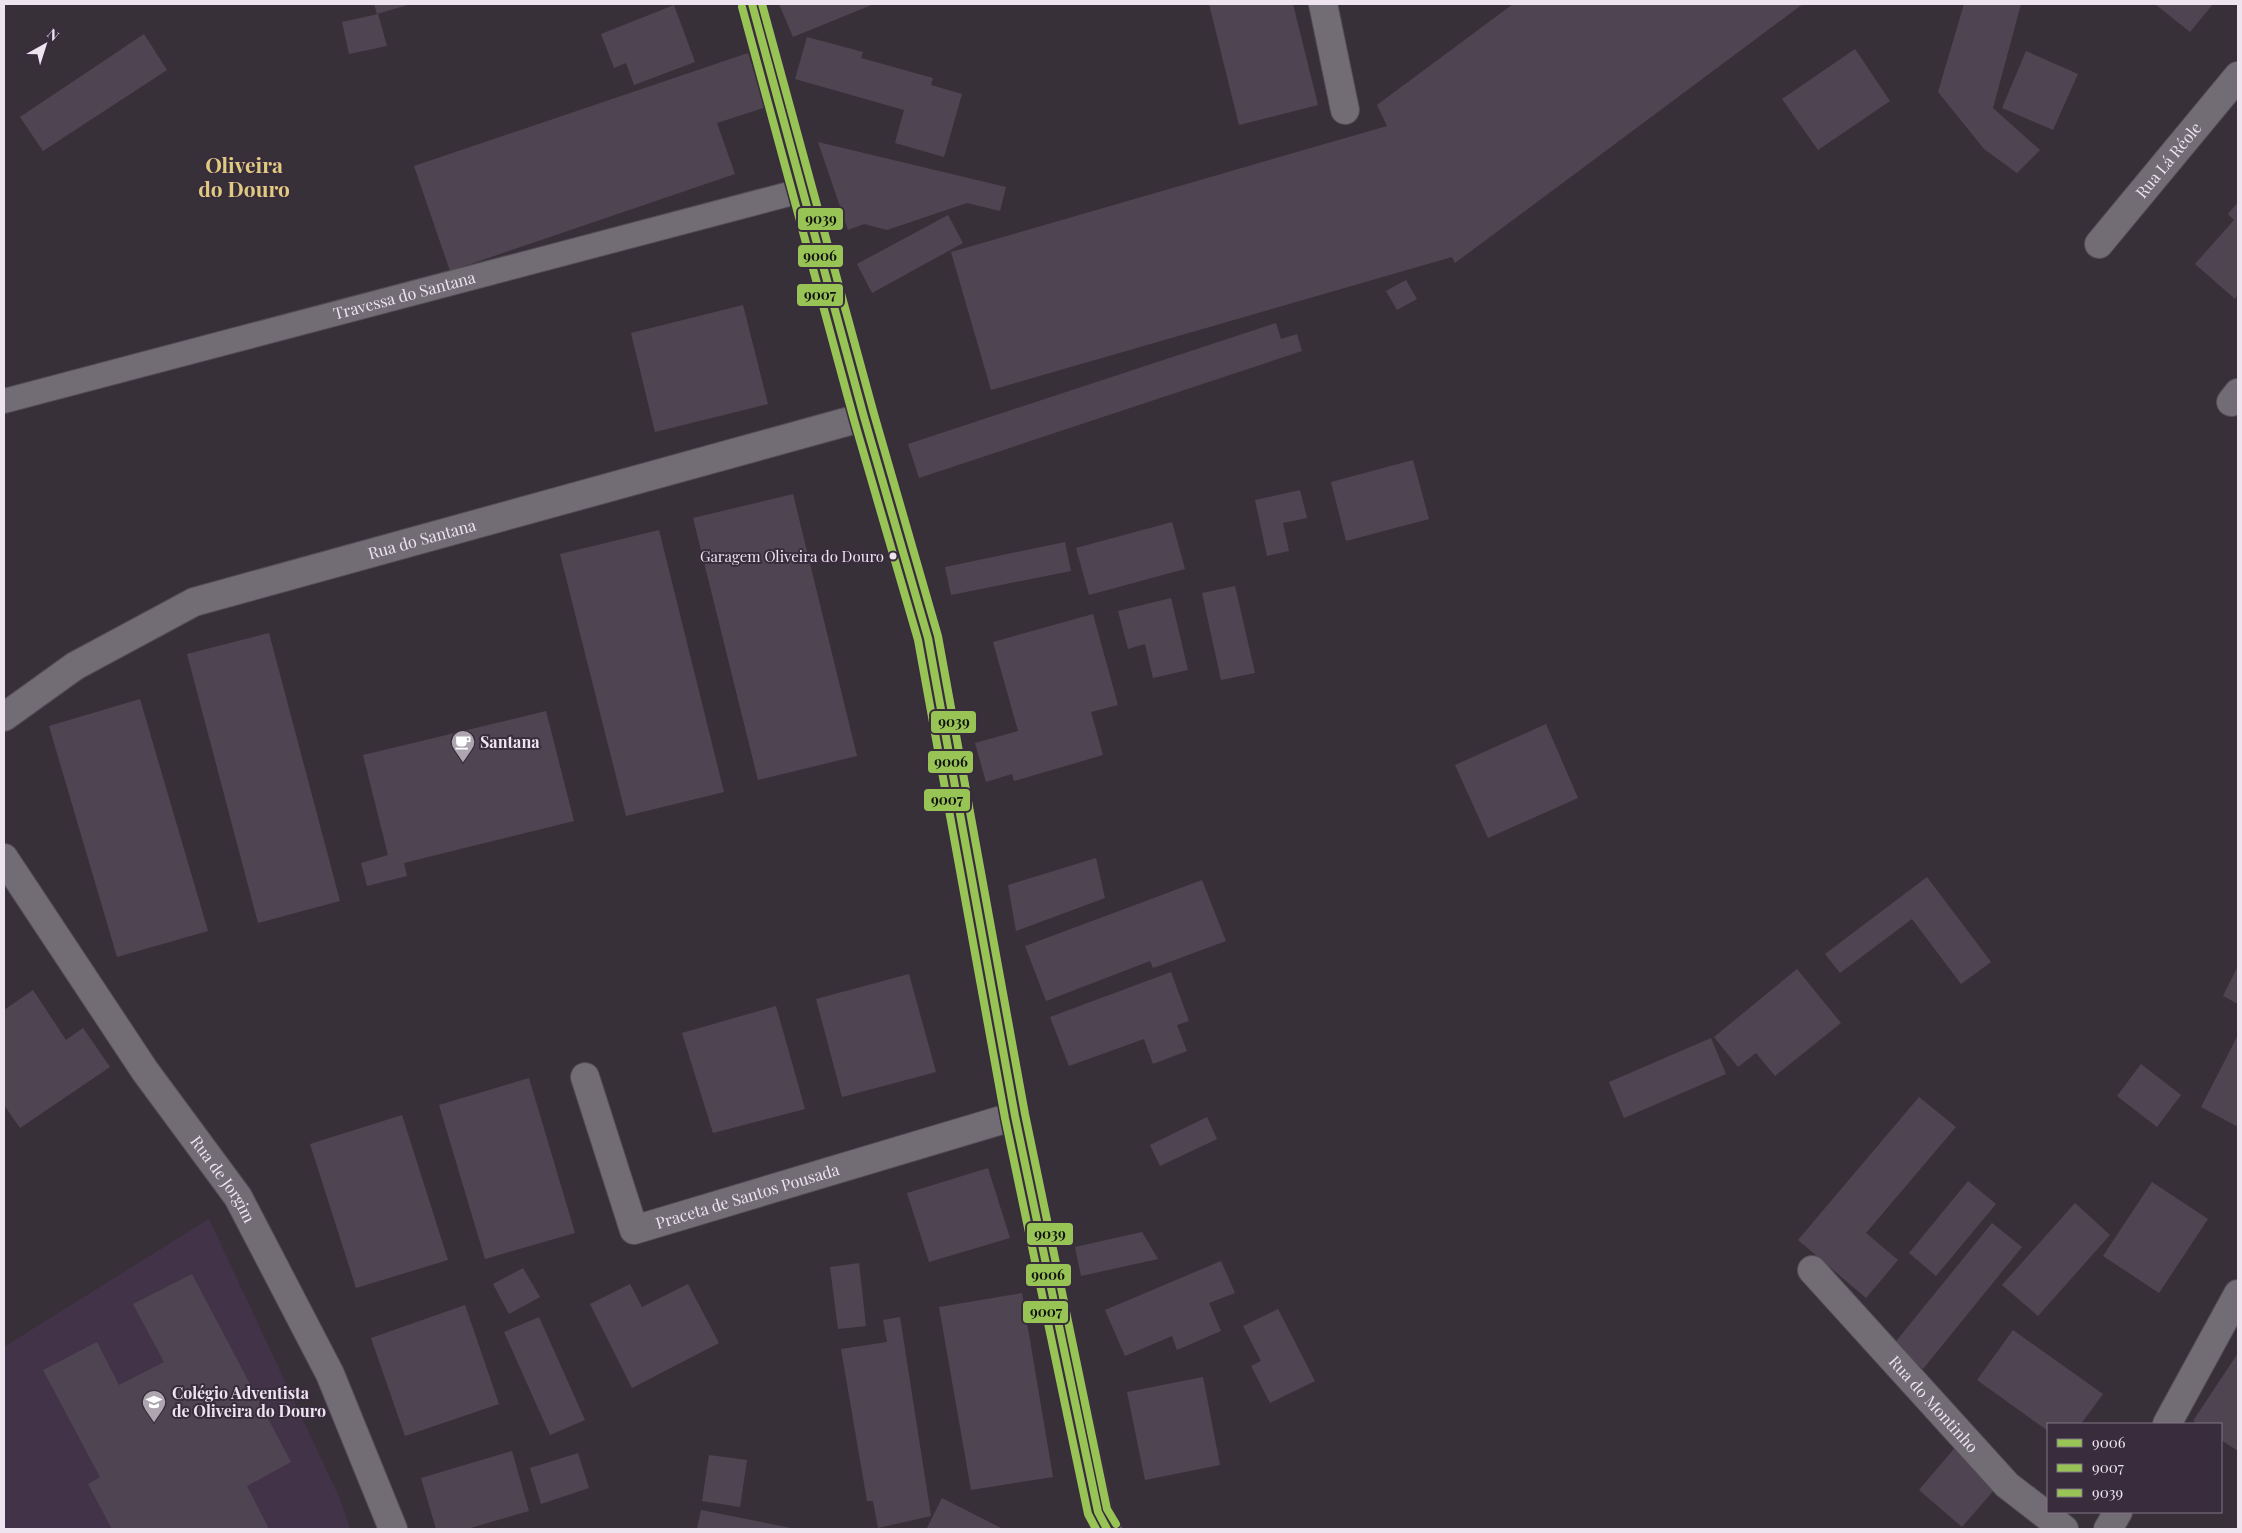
<svg xmlns="http://www.w3.org/2000/svg" width="2242" height="1533" font-family="'Playfair Display',serif">
<style>
.built{fill:#433348}
.building{fill:#4f4552}
.lines{fill:none;stroke-linecap:round;stroke-linejoin:round}
.service-casing{stroke:#544d56;stroke-width:26}
.minor-casing{stroke:#544d56;stroke-width:30}
.tertiary-casing{stroke:#544d56;stroke-width:30}
.service{stroke:#726c74;stroke-width:24}
.minor{stroke:#726c74;stroke-width:28}
.tertiary{stroke:#726c74;stroke-width:28}
.bus-1-casing{stroke:#392c3d;stroke-width:11}
.bus-2-casing{stroke:#392c3d;stroke-width:11}
.bus-3-casing{stroke:#392c3d;stroke-width:11}
.bus-1{stroke:#98c455;stroke-width:8}
.bus-2{stroke:#98c455;stroke-width:8}
.bus-3{stroke:#98c455;stroke-width:8}
.bus-dot{fill:#ede4f0;stroke:#392c3d;stroke-width:2}
.labels{text-anchor:middle;stroke-width:4;stroke-linejoin:round;paint-order:stroke}
.bus-label{font-size:15px;fill:#ede4f0;stroke:#392c3d;text-anchor:end}
.street-label{font-size:16px;fill:#ede4f0;stroke:#392c3d}
.poi-label{font-size:16px;font-weight:bold;fill:#ede4f0;stroke:#392c3d;text-anchor:start}
.district-label{font-size:21px;font-weight:bold;fill:#e0cb7e;stroke:#392c3d}
.line-badge{stroke:#392c3d;stroke-width:2}
.pale-badge-label{font-size:14px;text-anchor:middle;font-weight:bold;fill:#111}
</style>
<rect width="100%" height="100%" fill="#373039"/>
<polygon class="built" points="209,1219 340,1499 350,1529 4,1529 4,1347"/>
<g class="building">
<polygon points="374,4 411,4 377,14"/>
<polygon points="779,4 874,4 793,37"/>
<polygon points="1209,4 1293,4 1318,105 1239,125"/>
<polygon points="1513,4 1803,4 1455,263 1452,257 991,390 951,252 1387,126 1377,105"/>
<polygon points="1964,4 2021,4 1993,108 2040,150 2017,173 1984,149 1938,92"/>
<polygon points="2155,4 2213,4 2190,32"/>
<polygon points="674,5 695,62 634,85 626,63 614,68 601,34"/>
<polygon points="378,14 387,46 349,54 342,22"/>
<polygon points="144,34 167,70 43,151 20,117"/>
<polygon points="807,37 863,52 861,58 933,78 931,85 962,94 944,157 895,143 904,110 795,79"/>
<polygon points="1855,49 1890,101 1818,150 1782,99"/>
<polygon points="2026,51 2078,74 2053,130 2002,108"/>
<polygon points="748,53 766,107 717,123 735,174 450,271 414,166"/>
<polygon points="818,142 1006,187 1000,211 967,203 887,230 864,224 848,230"/>
<polygon points="2238,202 2238,294 2235,299 2195,264 2234,220 2228,214"/>
<polygon points="948,215 963,243 872,293 857,264"/>
<polygon points="1406,280 1417,299 1397,310 1386,291"/>
<polygon points="743,305 768,404 655,432 631,333"/>
<polygon points="1276,323 1281,339 1297,334 1302,351 919,478 908,444"/>
<polygon points="1413,460 1429,519 1346,541 1331,482"/>
<polygon points="1300,490 1307,518 1283,523 1289,551 1267,556 1255,500"/>
<polygon points="793,494 857,756 758,780 693,518"/>
<polygon points="1172,522 1185,569 1089,595 1076,548"/>
<polygon points="659,530 724,792 626,816 560,554"/>
<polygon points="1065,542 1071,571 951,595 945,567"/>
<polygon points="1235,586 1255,673 1221,680 1202,593"/>
<polygon points="1171,598 1188,670 1153,678 1145,644 1128,649 1118,611"/>
<polygon points="1093,614 1118,705 1091,712 1103,755 1014,781 1012,774 986,782 975,743 1018,731 993,642"/>
<polygon points="269,633 340,901 258,923 187,654"/>
<polygon points="140,699 208,931 117,957 49,726"/>
<polygon points="546,711 574,821 404,863 407,876 367,886 361,863 388,855 363,755"/>
<polygon points="1546,724 1578,798 1488,838 1455,765"/>
<polygon points="1096,858 1105,898 1016,931 1008,885"/>
<polygon points="1927,877 1991,962 1961,984 1912,919 1840,973 1825,954"/>
<polygon points="1202,880 1226,941 1153,968 1150,961 1046,1001 1025,946"/>
<polygon points="2238,966 2238,1004 2223,996"/>
<polygon points="1797,969 1841,1023 1775,1076 1756,1053 1738,1067 1714,1037"/>
<polygon points="1171,972 1189,1021 1177,1025 1187,1051 1153,1064 1144,1039 1069,1066 1050,1017"/>
<polygon points="909,974 936,1072 842,1097 816,999"/>
<polygon points="33,990 66,1040 83,1028 110,1067 20,1128 4,1105 4,1010"/>
<polygon points="776,1006 805,1109 713,1133 682,1033"/>
<polygon points="2238,1035 2238,1127 2201,1107"/>
<polygon points="1711,1038 1726,1074 1624,1118 1609,1082"/>
<polygon points="2141,1064 2181,1095 2157,1127 2117,1096"/>
<polygon points="529,1078 575,1233 485,1259 439,1105"/>
<polygon points="1919,1097 1956,1127 1866,1233 1898,1260 1866,1298 1798,1240"/>
<polygon points="402,1115 448,1260 356,1288 310,1144"/>
<polygon points="1207,1117 1217,1139 1160,1166 1150,1145"/>
<polygon points="988,1168 1010,1238 929,1262 907,1193"/>
<polygon points="1968,1181 1996,1204 1936,1276 1909,1253"/>
<polygon points="2152,1182 2208,1219 2159,1293 2103,1256"/>
<polygon points="2075,1203 2110,1235 2038,1316 2002,1285"/>
<polygon points="1992,1223 2022,1247 1923,1369 1893,1345"/>
<polygon points="1142,1232 1158,1259 1081,1276 1075,1247"/>
<polygon points="1221,1261 1235,1293 1209,1303 1221,1331 1177,1350 1172,1336 1125,1356 1105,1310"/>
<polygon points="859,1263 866,1326 838,1329 830,1267"/>
<polygon points="523,1268 540,1297 509,1314 493,1284"/>
<polygon points="192,1274 291,1462 247,1486 269,1529 112,1529 88,1484 100,1477 43,1370 97,1342 119,1385 164,1362 133,1304"/>
<polygon points="630,1284 642,1307 688,1284 719,1343 632,1388 590,1304"/>
<polygon points="1022,1293 1053,1477 971,1490 939,1307"/>
<polygon points="465,1305 499,1404 405,1436 371,1338"/>
<polygon points="1278,1309 1315,1381 1270,1403 1251,1366 1261,1361 1243,1326"/>
<polygon points="539,1317 585,1420 550,1435 504,1332"/>
<polygon points="900,1317 931,1516 878,1528 873,1501 867,1501 841,1349 887,1342 883,1320"/>
<polygon points="2013,1330 2103,1394 2081,1424 2048,1424 2048,1431 1977,1380"/>
<polygon points="2238,1353 2238,1451 2221,1440 2221,1424 2198,1424 2193,1421"/>
<polygon points="1203,1377 1220,1465 1145,1480 1127,1392"/>
<polygon points="1958,1444 2001,1482 1962,1527 1919,1490"/>
<polygon points="512,1451 529,1511 467,1529 436,1529 421,1478"/>
<polygon points="578,1453 589,1488 541,1504 530,1468"/>
<polygon points="709,1455 747,1460 740,1507 702,1501"/>
<polygon points="942,1498 1003,1529 927,1528"/>
<polygon points="701,1510 791,1528 791,1529 697,1529"/>
</g>
<g class="lines">
<g class="service-casing">
<g id="service">
<path id="s1" d="M4,401L804,190"/>
</g>
</g>
<g class="minor-casing">
<g id="minor">
<polyline points="1323,4 1345,110"/>
<path id="s2" d="M2099,244L2238,76"/>
<polyline points="2231,402 2238,393"/>
<path id="s3" d="M4,717L75,666L194,602L864,417"/>
<path id="s4" d="M4,858L145,1071L238,1197L330,1374L393,1529"/>
<path id="s5" d="M585,1077L634,1230L1015,1116"/>
<path id="s6" d="M1812,1270L2007,1485L2064,1529"/>
<polyline points="2167,1424 2238,1294"/>
<polyline points="2108,1529 2118,1512"/>
</g>
</g>
<g class="tertiary-casing">
<polyline id="tertiary" points="752,4 864,417 928,638 1015,1116 1098,1512 1107,1529"/>
</g>
<use href="#service" class="service"/>
<use href="#minor" class="minor"/>
<use href="#tertiary" class="tertiary"/>
<g class="bus-1-casing">
<polyline id="bus-1" points="752,4 864,417 928,638 1015,1116 1098,1512 1107,1529"/>
</g>
<g class="bus-2-casing">
<polyline id="bus-2" points="742,7 854,420 918,640 1005,1118 1088,1514 1096,1529"/>
</g>
<g class="bus-3-casing">
<polyline id="bus-3" points="762,4 874,414 938,636 1025,1114 1107,1509 1116,1524"/>
</g>
<use href="#bus-1" class="bus-1"/>
<use href="#bus-2" class="bus-2"/>
<use href="#bus-3" class="bus-3"/>
</g>
<defs>
<g id="cafe-pin" transform="scale(1.25)"><path d="M0 17L-7.5 6A9.5 9.5 0 1 1 7.5 6Z" fill="#ada5b0" stroke="#392c3d"/><path d="M-5.5-4.5H6V0H3Q3 3.5 0 3.5H-2.5Q-5.5 3.5-5.5 0ZM3-3.2v2h1.7v-2ZM-6 4.5H4V6H-6Z" fill="#fff"/></g>
<g id="school-pin" transform="scale(1.25)"><path d="M0 17L-7.5 6A9.5 9.5 0 1 1 7.5 6Z" fill="#ada5b0" stroke="#392c3d"/><path d="M0-5L7-2L0 1L-7-2ZM-4 1L0 2.5L4 1V4Q0 6-4 4Z" fill="#fff"/></g>
</defs>
<g fill-rule="evenodd">
<use href="#cafe-pin" x="463" y="742"/>
<use href="#school-pin" x="154" y="1402"/>
</g>
<circle class="bus-dot" cx="893" cy="556" r="4.5"/>
<g class="labels">
<g class="bus-label">
<text x="884" y="562">Garagem Oliveira do Douro</text>
</g>
<g class="street-label">
<text dy="6" stroke="none"><textPath href="#s2" startOffset="109">Rua Lá Réole</textPath></text>
<text dy="6" stroke="none"><textPath href="#s1" startOffset="414">Travessa do Santana</textPath></text>
<text dy="6" stroke="none"><textPath href="#s3" startOffset="459">Rua do Santana</textPath></text>
<text dy="6" stroke="none"><textPath href="#s4" startOffset="389">Rua de Jorgim</textPath></text>
<text dy="6" stroke="none"><textPath href="#s5" startOffset="279">Praceta de Santos Pousada</textPath></text>
<text dy="6" stroke="none"><textPath href="#s6" startOffset="181">Rua do Montinho</textPath></text>
</g>
<g class="poi-label">
<text x="480" y="748">Santana</text>
<text x="172" y="1399">Colégio Adventista<tspan x="172" dy="18">de Oliveira do Douro</tspan></text>
</g>
<g class="district-label">
<text x="244" y="173">Oliveira<tspan x="244" dy="24">do Douro</tspan></text>
</g>
</g>
<g class="line-badge">
<rect x="797" y="207" width="47" height="24" rx="5" fill="#98c455"/>
<rect x="797" y="244" width="47" height="24" rx="5" fill="#98c455"/>
<rect x="796" y="283" width="48" height="24" rx="5" fill="#98c455"/>
<rect x="930" y="710" width="47" height="24" rx="5" fill="#98c455"/>
<rect x="927" y="750" width="47" height="24" rx="5" fill="#98c455"/>
<rect x="923" y="788" width="48" height="24" rx="5" fill="#98c455"/>
<rect x="1026" y="1222" width="48" height="24" rx="5" fill="#98c455"/>
<rect x="1025" y="1263" width="47" height="24" rx="5" fill="#98c455"/>
<rect x="1022" y="1300" width="47" height="24" rx="5" fill="#98c455"/>
</g>
<g class="pale-badge-label">
<text x="821" y="224">9039</text>
<text x="820" y="261">9006</text>
<text x="820" y="300">9007</text>
<text x="954" y="727">9039</text>
<text x="951" y="767">9006</text>
<text x="947" y="805">9007</text>
<text x="1050" y="1239">9039</text>
<text x="1048" y="1280">9006</text>
<text x="1046" y="1317">9007</text>
</g>
<rect width="2242" height="1533" fill="none" stroke="#ede4f0" stroke-width="10"/>
<rect x="2047" y="1423" width="175" height="90" fill="#392c3d" stroke="#817685"/>
<rect x="2057" y="1439" width="25" height="8" fill="#98c455" stroke="#817685"/>
<text x="2092" y="1448" font-size="15" fill="#ede4f0">9006</text>
<rect x="2057" y="1464" width="25" height="8" fill="#98c455" stroke="#817685"/>
<text x="2092" y="1473" font-size="15" fill="#ede4f0">9007</text>
<rect x="2057" y="1489" width="25" height="8" fill="#98c455" stroke="#817685"/>
<text x="2092" y="1498" font-size="15" fill="#ede4f0">9039</text>
<g transform="translate(45 45) rotate(39)" stroke="#392c3d" stroke-width="4" paint-order="stroke">
<path d="M0-4L9 19L0 12L-9 19Z" fill="#ede4f0"/>
<text y="-8" font-size="14" font-weight="bold" text-anchor="middle" fill="#ede4f0">N</text>
</g>
</svg>
